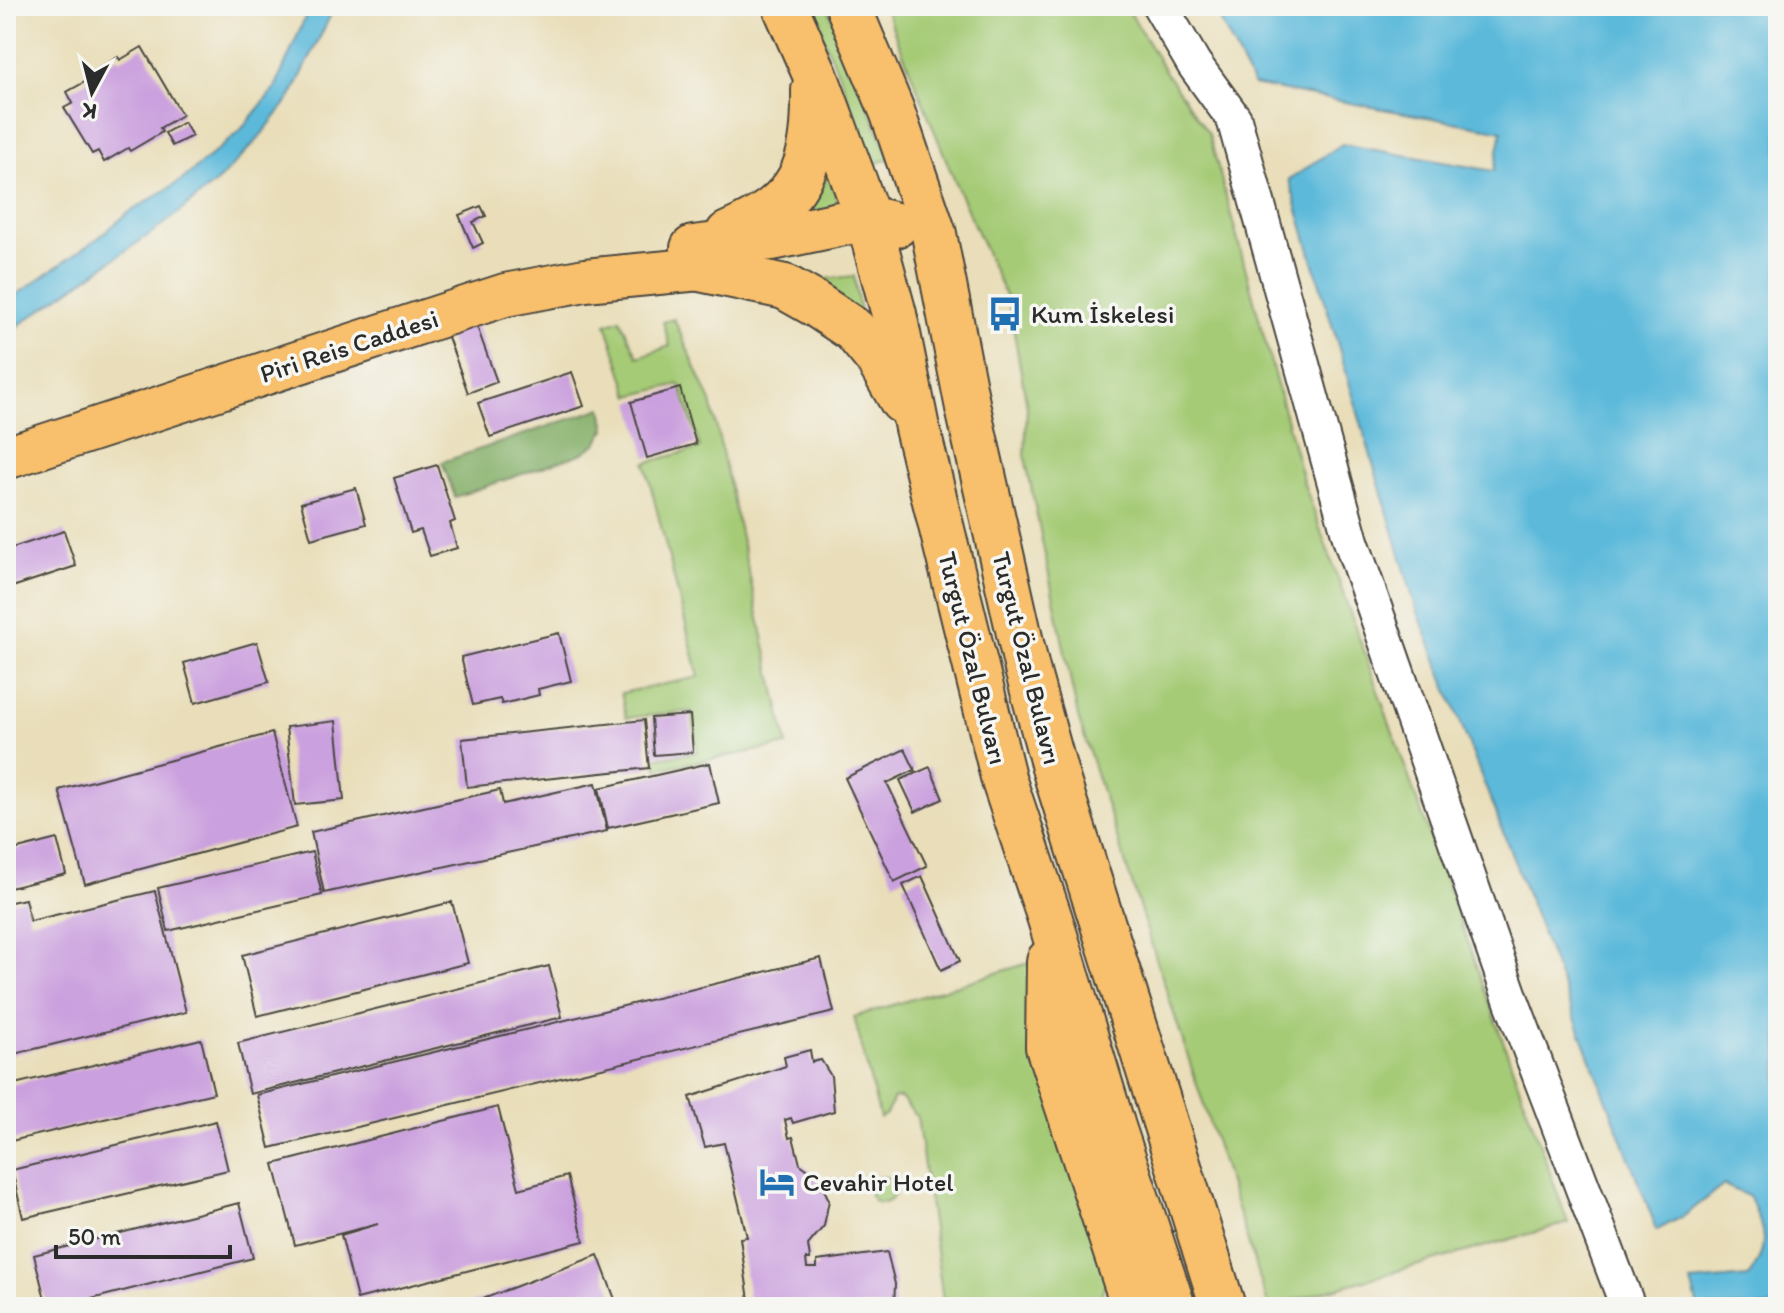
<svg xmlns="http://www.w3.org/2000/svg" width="1784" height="1313" font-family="Itim,sans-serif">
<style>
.green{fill:#a5cb76;stroke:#687b50;stroke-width:2}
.forest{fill:#84af67;stroke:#586d49;stroke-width:2}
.water{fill:#5cb9da;stroke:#447282;stroke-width:2}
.building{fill:#cba0de}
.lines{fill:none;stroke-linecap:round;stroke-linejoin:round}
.minor-casing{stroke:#484640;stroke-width:38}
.major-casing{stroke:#484640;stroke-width:46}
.highway-casing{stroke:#484640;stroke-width:48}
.minor{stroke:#fff;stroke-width:34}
.major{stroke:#f8bf6c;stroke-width:42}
.highway{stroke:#f8bf6c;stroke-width:44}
.labels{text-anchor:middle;stroke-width:7;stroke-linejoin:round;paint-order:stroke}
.poi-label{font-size:26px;fill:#2b2b2b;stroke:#f6f6f2;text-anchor:start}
.street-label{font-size:26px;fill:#2b2b2b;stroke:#f6f6f2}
</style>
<rect width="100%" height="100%" fill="#f6f6f2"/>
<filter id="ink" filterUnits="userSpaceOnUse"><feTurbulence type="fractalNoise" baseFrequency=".0125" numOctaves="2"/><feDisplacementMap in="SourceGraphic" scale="16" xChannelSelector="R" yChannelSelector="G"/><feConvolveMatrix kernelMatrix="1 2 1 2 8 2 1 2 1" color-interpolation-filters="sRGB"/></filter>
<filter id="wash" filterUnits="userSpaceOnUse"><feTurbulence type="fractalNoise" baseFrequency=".006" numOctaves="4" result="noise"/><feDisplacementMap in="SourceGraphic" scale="32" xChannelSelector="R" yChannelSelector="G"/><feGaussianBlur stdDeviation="1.8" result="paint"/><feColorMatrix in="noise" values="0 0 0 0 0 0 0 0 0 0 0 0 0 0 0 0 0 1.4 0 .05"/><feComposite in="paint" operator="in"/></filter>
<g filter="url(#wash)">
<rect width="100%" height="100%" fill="#e9deb9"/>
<g class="green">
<polygon points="809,6 827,6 890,159 872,164 841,79"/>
<polygon points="884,6 1126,6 1168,76 1209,134 1303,481 1568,1223 1269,1307 1078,717 1025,457 1027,406 1009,304 958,189"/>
<polygon points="829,174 841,214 795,221 819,193"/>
<polygon points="854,276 860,313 807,281"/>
<polygon points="620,319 638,357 670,346 663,322 674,319 711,402 787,745 657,769 656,758 697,752 692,711 626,718 621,693 699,677 645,463 700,448 680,384 630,396 606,324"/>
<polygon points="1032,962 1108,1278 1096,1307 944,1307 917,1117 901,1098 894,1098 886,1114 880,1118 854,1017"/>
<circle cx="882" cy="1190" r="13"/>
</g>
<polygon class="forest" points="602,408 606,429 597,443 583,453 455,497 442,462"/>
<g class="water">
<polygon points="310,6 335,6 291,97 257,140 219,180 163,225 6,334 6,302 98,238 128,213 182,180 240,131 275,88"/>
<path d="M1213,6H1778V1307H1698L1691,1282L1748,1277C1771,1246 1764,1231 1750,1197L1724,1185L1684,1216L1657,1230L1415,605L1289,180L1342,144L1494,171L1502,131L1253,85Z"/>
</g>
<g id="blocks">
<g class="building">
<polygon points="142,47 182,115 160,128 162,132 130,151 128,148 104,162 98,151 92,154 64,108 73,103 67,92 88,80 85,76 118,57 120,60"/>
<polygon points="184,122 192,136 172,146 165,133"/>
<polygon points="481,206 486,216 473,222 483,243 473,248 459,215"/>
<polygon points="476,324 497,382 468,393 447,334"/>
<polygon points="572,372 584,406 490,437 478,403"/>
<polygon points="680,388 696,444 647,458 631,402"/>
<polygon points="437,465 455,521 450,523 457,548 430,556 421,530 411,533 394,478"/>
<polygon points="356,488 366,524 311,539 301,503"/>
<polygon points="64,531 76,566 6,589 6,550"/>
<polygon points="559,633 571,681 538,689 539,695 502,704 500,699 473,705 461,657"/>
<polygon points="257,642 269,682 195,703 184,663"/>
<polygon points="690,715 693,752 654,755 651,718"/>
<polygon points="644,720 649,768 467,787 462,739"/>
<polygon points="336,721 344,800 295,805 286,727"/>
<polygon points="272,733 297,827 85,884 59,790"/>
<polygon points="905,749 915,770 887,783 927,866 894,882 845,778"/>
<polygon points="710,763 719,803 608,828 599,788"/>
<polygon points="930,767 943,799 915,812 900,780"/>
<polygon points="596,783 607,831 324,893 311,832 500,790 503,804"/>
<polygon points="57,839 66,874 6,889 6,852"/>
<polygon points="312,852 322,895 168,931 158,888"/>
<polygon points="922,876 960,961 941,970 903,885"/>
<polygon points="155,891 186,1012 6,1056 6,903 25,899 30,921"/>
<polygon points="452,902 468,963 257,1016 242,955"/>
<polygon points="821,958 834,1012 270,1148 257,1095"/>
<polygon points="549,966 562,1017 250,1094 238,1043"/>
<polygon points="201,1039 214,1093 7,1142 6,1086"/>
<polygon points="810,1050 812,1062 821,1060 831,1076 834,1111 793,1123 791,1118 785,1120 789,1138 793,1137 800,1164 818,1177 829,1200 824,1226 808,1245 810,1259 806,1259 807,1268 817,1268 817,1261 887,1252 895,1284 894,1307 750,1307 740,1238 747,1237 724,1143 705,1147 690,1097 786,1066 784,1057"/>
<polygon points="498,1107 519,1189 567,1176 584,1241 357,1299 341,1235 378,1224 295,1245 274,1164"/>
<polygon points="216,1121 228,1170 23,1218 12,1170"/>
<polygon points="239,1203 253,1258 60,1307 47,1307 34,1255"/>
<polygon points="598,1255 618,1307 462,1307"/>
</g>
</g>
</g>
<g filter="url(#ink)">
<use href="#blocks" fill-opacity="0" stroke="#484640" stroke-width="2"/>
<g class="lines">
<g class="minor-casing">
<polyline id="minor" points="1160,6 1194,64 1234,119 1351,541 1512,1002 1628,1307"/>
</g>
<g class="major-casing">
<polyline id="major" points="6,458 505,295 585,280 700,269"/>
</g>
<g class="highway-casing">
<g id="highway">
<polyline points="785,6 814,72 868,218 894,314 917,428 1004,781 1050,919 1113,1127 1173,1307"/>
<polyline points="848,6 892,111 934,234 968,408 1027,669 1057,778 1223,1307"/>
<path d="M728,234C802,202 815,168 814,90"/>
<polyline points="693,248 772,238 868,218 896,225"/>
<polyline points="700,269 785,287 815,304 854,330 877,358 902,401"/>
<polyline points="1049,961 1048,1047 1134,1307"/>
</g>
</g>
<use href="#minor" class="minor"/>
<use href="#major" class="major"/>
<use href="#highway" class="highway"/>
</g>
</g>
<defs>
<g id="bus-bare" transform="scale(2.76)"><path d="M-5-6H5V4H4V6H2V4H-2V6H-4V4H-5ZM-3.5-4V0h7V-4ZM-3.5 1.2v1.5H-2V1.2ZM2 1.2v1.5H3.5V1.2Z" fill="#1f6fb2" stroke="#f6f6f2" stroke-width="2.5" paint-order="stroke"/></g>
<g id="hotel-bare" transform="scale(2.76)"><path d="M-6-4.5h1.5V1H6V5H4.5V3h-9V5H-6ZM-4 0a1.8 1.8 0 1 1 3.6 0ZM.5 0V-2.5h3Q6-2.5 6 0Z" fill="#1f6fb2" stroke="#f6f6f2" stroke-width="2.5" paint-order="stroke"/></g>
</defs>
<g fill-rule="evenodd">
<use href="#bus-bare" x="1005" y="314"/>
<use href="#hotel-bare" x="777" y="1182"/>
</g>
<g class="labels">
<g class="poi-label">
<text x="1031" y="323">Kum İskelesi</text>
<text x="803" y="1191">Cevahir Hotel</text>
</g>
<g class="street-label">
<text transform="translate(349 346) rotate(-18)" y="9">Piri Reis Caddesi</text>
<text transform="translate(973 658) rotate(76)" y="9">Turgut Özal Bulvarı</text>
<text transform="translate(1027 658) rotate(76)" y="9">Turgut Özal Bulavrı</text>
</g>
</g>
<rect width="1784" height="1313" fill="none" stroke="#f6f6f2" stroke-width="32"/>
<g transform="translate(92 92) rotate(187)" stroke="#f6f6f2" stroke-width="6" paint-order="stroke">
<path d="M0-6L14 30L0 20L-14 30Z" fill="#2b2b2b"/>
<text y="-12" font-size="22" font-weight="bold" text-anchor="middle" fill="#2b2b2b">K</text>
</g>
<path d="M56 1245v12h174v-12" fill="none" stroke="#2b2b2b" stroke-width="4"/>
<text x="68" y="1245" font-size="24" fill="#2b2b2b" stroke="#f6f6f2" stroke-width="6" paint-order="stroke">50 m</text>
</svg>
